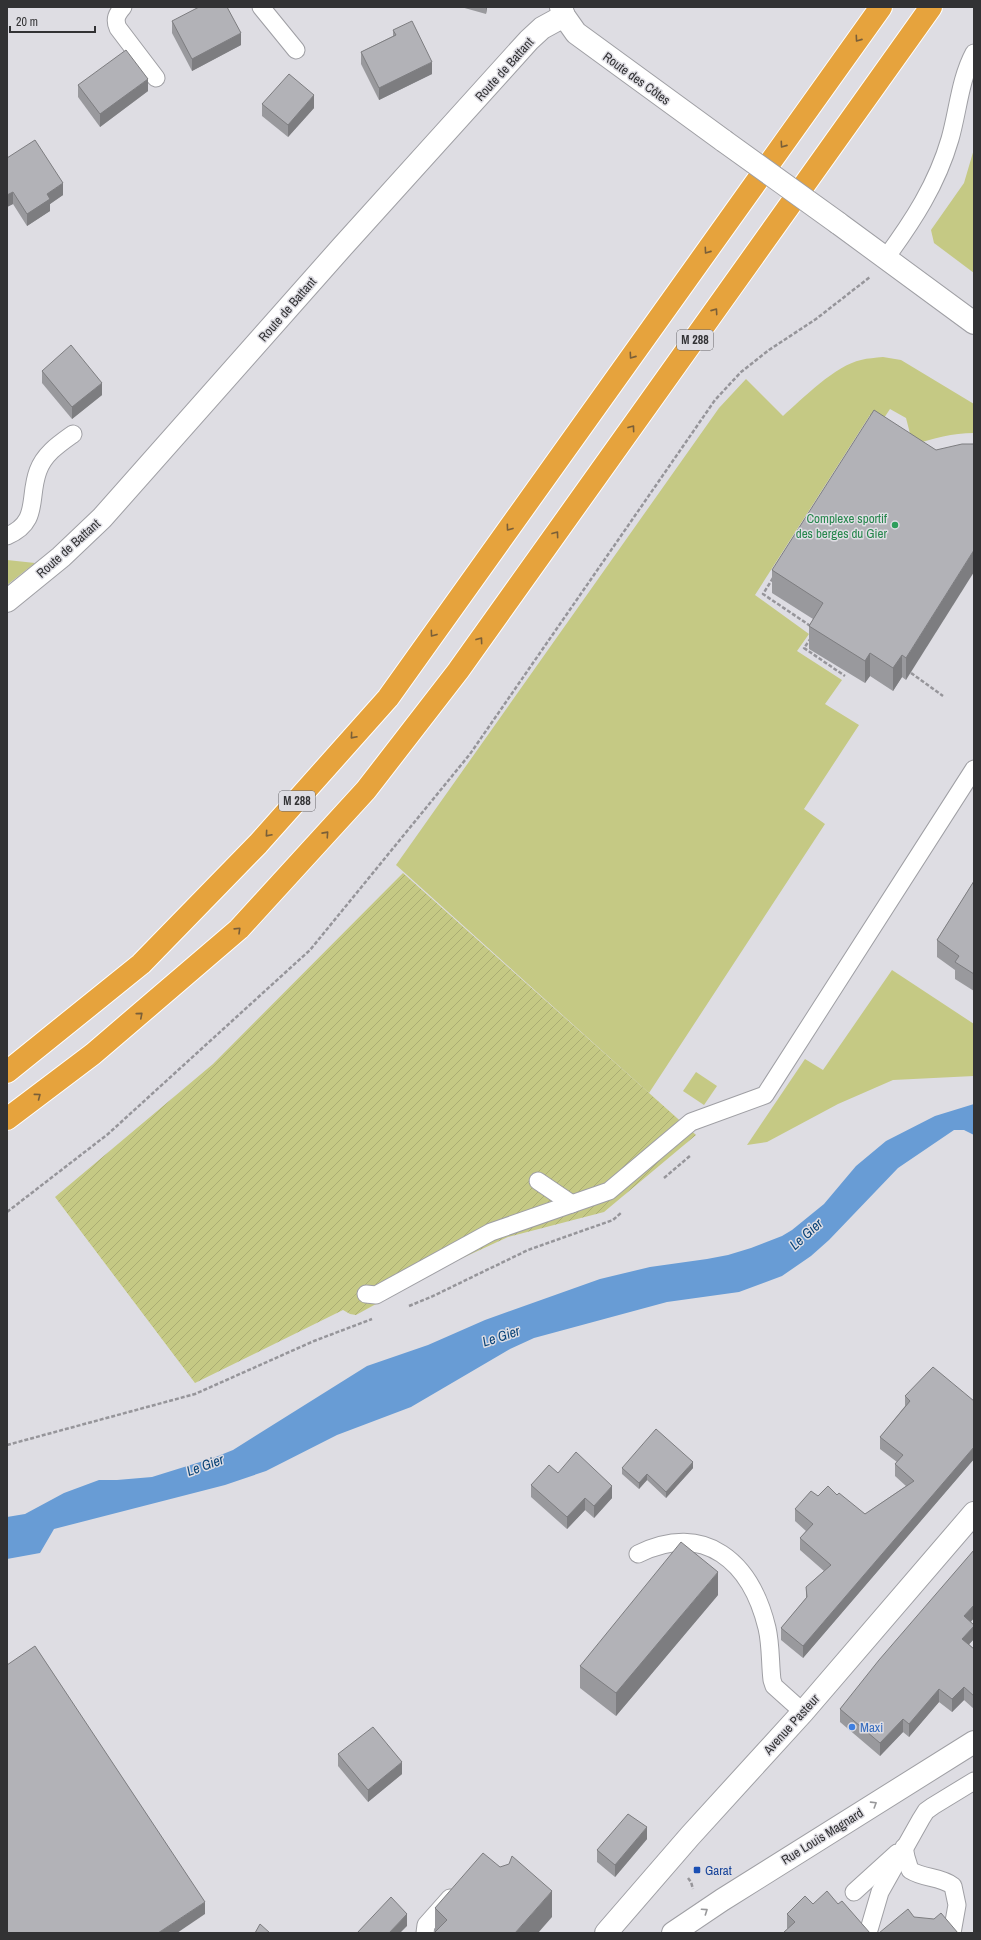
<svg xmlns="http://www.w3.org/2000/svg" width="981" height="1940" font-family="'Archivo Narrow',sans-serif">
<style>
.green{fill:#c5c984}
.garden{fill:url(#garden-furrows)}
.water{fill:#689cd5}
.lines{fill:none;stroke-linecap:round;stroke-linejoin:round}
.lane-casing{stroke:#9f9fa4;stroke-width:19}
.street-casing{stroke:#9f9fa4;stroke-width:24}
.secondary-casing{stroke:#9f9fa4;stroke-width:24}
.highway-casing{stroke:#fff;stroke-width:24}
.path{stroke:#96959a;stroke-width:2.5;stroke-dasharray:4 2;stroke-linecap:butt}
.lane{stroke:#fff;stroke-width:17}
.street{stroke:#fff;stroke-width:22}
.secondary{stroke:#fff;stroke-width:22}
.highway{stroke:#e6a33d;stroke-width:22}
.street-bridge-casing{stroke:#9f9fa4;stroke-width:24;stroke-linecap:butt}
.street-bridge{stroke:#fff;stroke-width:22}
.wall{fill:#99999d}
.shaded-wall{fill:#7d7d80}
.building{fill:#b2b2b7;stroke:#7d7d80}
.oneway{stroke:#7a5f38}
.oneway2{stroke:#98989a}
.leisure-dot{fill:#2e9e5b;stroke:#dedde3;stroke-width:1.5}
.shop-dot{fill:#3f7fe0;stroke:#dedde3;stroke-width:1.5}
.transit-dot{fill:#1a4fb4;stroke:#dedde3;stroke-width:1.5}
.labels{text-anchor:middle;stroke-width:3;stroke-linejoin:round;paint-order:stroke}
.shield{fill:#dedde3;stroke:#666568;stroke-width:1}
.shield-label{font-size:12px;font-weight:bold;fill:#323234}
.street-label{font-size:13px;fill:#323234;stroke:#dedde3}
.leisure-label{font-size:13px;fill:#27864d;stroke:#dedde3;text-anchor:end}
.shop-label{font-size:13px;fill:#366cbe;stroke:#dedde3;text-anchor:start}
.transit-label{font-size:13px;fill:#164399;stroke:#dedde3;text-anchor:start}
.water-label{font-size:14px;font-style:italic;fill:#0a4478;stroke:#dedde3}
</style>
<defs>
<pattern id="garden-furrows" width="10" height="10" patternUnits="userSpaceOnUse"><rect width="10" height="10" fill="#c5c984"/><path d="M-1 1l2-2M0 10L10 0M9 11l2-2" fill="none" stroke="#aaad73"/></pattern>
</defs>
<rect width="100%" height="100%" fill="#dedde3"/>
<g class="green">
<polygon points="974,149 974,273 934,243 931,230 964,183"/>
<path d="M883,357L901,360L974,404V433C952,433 934,438 913,445L906,418L890,409L882,421L870,415L755,595L809,634L797,651L842,680L825,704L859,725L804,809L825,824L649,1093L396,865L719,408L746,379L783,416C802,399 836,365 861,360C868,358 875,358 883,357Z"/>
<polygon points="7,560 35,563 7,585"/>
<polygon points="892,970 974,1024 974,1076 893,1080 838,1104 767,1142 747,1145 805,1059 823,1070"/>
<polygon points="696,1072 717,1086 704,1105 683,1091"/>
</g>
<polygon class="garden" points="403,873 696,1135 604,1212 508,1237 443,1267 356,1315 350,1314 343,1310 195,1383 55,1197 213,1064"/>
<polygon class="water" points="974,1104 974,1135 964,1130 954,1130 898,1168 829,1240 811,1256 782,1276 739,1292 667,1302 534,1338 510,1349 411,1407 337,1435 266,1471 225,1485 54,1529 40,1553 7,1559 7,1517 25,1514 64,1493 99,1480 117,1480 152,1477 213,1458 233,1450 367,1366 428,1345 485,1320 600,1279 650,1267 707,1259 728,1255 751,1248 782,1236 792,1230 824,1204 856,1166 886,1141 935,1116"/>
<g class="lines">
<g class="lane-casing">
<g id="lane">
<path d="M123,7C117,14 114,19 118,28L156,78"/>
<polyline points="261,7 296,50"/>
<path d="M885,259C913,221 937,184 950,139C958,111 960,79 974,53"/>
<path d="M7,536C40,522 28,498 38,471C44,454 59,444 73,434"/>
<polyline points="538,1181 572,1204"/>
<polyline points="366,1294 376,1295 491,1232 609,1191 691,1122 765,1095 974,769"/>
<path d="M638,1554C705,1521 751,1562 767,1628C771,1645 770,1663 772,1680L774,1686L803,1712"/>
<path d="M904,1847L906,1857L910,1870C924,1879 940,1876 953,1886L957,1905L952,1933"/>
<polyline points="854,1892 897,1853"/>
<polyline points="425,1933 426,1925 450,1898"/>
<polyline points="868,1933 880,1892 921,1819 926,1811 933,1806 974,1781"/>
</g>
</g>
<g class="street-casing">
<g id="street">
<polyline points="561,7 564,16 576,33 724,141"/>
<polyline points="838,223 974,323"/>
<polyline points="7,601 61,557 102,518 342,247 529,40 542,28 564,16"/>
<polyline points="673,1933 722,1900 974,1742"/>
</g>
</g>
<g class="secondary-casing">
<polyline id="secondary" points="606,1933 690,1836 803,1712 974,1513"/>
</g>
<g class="highway-casing">
<g id="highway">
<polyline points="7,1072 141,964 258,844 388,698 881,7"/>
<polyline points="7,1119 93,1054 239,929 366,790 458,671 931,7"/>
</g>
</g>
<g class="path">
<polyline points="773,578 763,594 812,627"/>
<polyline points="811,638 804,648 845,676"/>
<polyline points="911,673 943,696"/>
<polyline points="664,1178 691,1155"/>
<polyline points="7,1212 108,1134 310,950 470,754 715,400 741,372 769,350 816,319 870,277"/>
<polyline points="409,1306 431,1297 528,1250 613,1220 622,1212"/>
<polyline points="7,1445 195,1394 314,1341 372,1319"/>
<polyline points="688,1878 691,1882 693,1889"/>
</g>
<use href="#lane" class="lane"/>
<use href="#street" class="street"/>
<use href="#secondary" class="secondary"/>
<use href="#highway" class="highway"/>
<g class="street-bridge-casing">
<polyline id="street-bridge" points="724,141 838,223"/>
</g>
<use href="#street-bridge" class="street-bridge"/>
</g>
<g class="wall">
<polygon points="461,7 487,7 486,14"/>
<polygon points="172,21 241,45 192,71 172,33"/>
<polygon points="393,30 432,74 379,100 361,64 361,52 393,36"/>
<polygon points="78,85 148,91 100,127 78,97"/>
<polygon points="262,104 314,108 288,137 262,116"/>
<polygon points="7,158 63,195 50,204 50,211 27,226 13,204 7,207"/>
<polygon points="42,371 102,395 72,419 42,383"/>
<polygon points="936,450 906,680 902,677 893,691 870,676 865,683 809,649 809,626 813,619 772,593 772,570"/>
<polygon points="974,881 974,991 955,979 955,970 937,957 937,940"/>
<polygon points="905,1396 974,1401 974,1459 803,1658 781,1640 781,1628 806,1598 806,1587 824,1571 800,1550 800,1538 806,1531 795,1521 795,1509 818,1496 837,1495 865,1514 906,1486 895,1476 895,1464 897,1462 880,1449 880,1437 905,1406"/>
<polygon points="622,1468 693,1468 666,1498 647,1480 639,1489 622,1474"/>
<polygon points="558,1473 612,1498 594,1518 585,1510 567,1529 531,1497 531,1485"/>
<polygon points="974,1550 974,1618 971,1622 974,1626 974,1639 969,1644 974,1649 974,1709 964,1700 952,1712 939,1702 909,1737 903,1732 880,1756 840,1722 840,1709"/>
<polygon points="718,1595 616,1716 580,1688 580,1666"/>
<polygon points="338,1754 402,1774 368,1802 338,1766"/>
<polygon points="647,1839 615,1877 597,1862 597,1850"/>
<polygon points="813,1904 838,1904 787,1929 787,1914"/>
<polygon points="435,1908 552,1917 435,1932"/>
</g>
<g class="shaded-wall">
<polygon points="486,7 487,7 486,14"/>
<polygon points="241,33 241,45 192,71 192,59"/>
<polygon points="432,62 432,74 379,100 379,88"/>
<polygon points="148,79 148,91 100,127 100,114"/>
<polygon points="314,95 314,108 288,137 288,125"/>
<polygon points="63,183 63,195 50,204 50,211 27,226 27,214 47,194"/>
<polygon points="13,192 13,204 7,207 7,195"/>
<polygon points="102,383 102,395 72,419 72,407"/>
<polygon points="974,550 974,572 906,680 906,658"/>
<polygon points="870,653 870,676 865,683 865,661"/>
<polygon points="902,655 902,677 893,691 893,668"/>
<polygon points="974,1447 974,1459 803,1658 803,1646"/>
<polygon points="693,1462 693,1468 666,1498 666,1492"/>
<polygon points="647,1474 647,1480 639,1489 639,1483"/>
<polygon points="612,1486 612,1498 594,1518 594,1506"/>
<polygon points="585,1498 585,1510 567,1529 567,1517"/>
<polygon points="718,1572 718,1595 616,1716 616,1693"/>
<polygon points="974,1605 974,1618 964,1629 964,1616"/>
<polygon points="974,1626 974,1639 962,1652 962,1639"/>
<polygon points="964,1687 964,1700 952,1712 952,1699"/>
<polygon points="939,1689 939,1702 909,1737 909,1724"/>
<polygon points="903,1719 903,1732 880,1756 880,1743"/>
<polygon points="402,1762 402,1774 368,1802 368,1790"/>
<polygon points="647,1827 647,1839 615,1877 615,1865"/>
<polygon points="552,1891 552,1917 538,1933 515,1933"/>
<polygon points="205,1902 205,1914 177,1933 158,1933"/>
<polygon points="407,1914 407,1926 400,1933 389,1933"/>
</g>
<g class="building">
<polygon points="199,7 227,7 241,33 192,59 172,21"/>
<polygon points="412,21 432,62 379,88 361,52 396,35 393,30"/>
<polygon points="126,50 148,79 100,114 78,85"/>
<polygon points="289,74 314,95 288,125 262,104"/>
<polygon points="35,140 63,183 47,194 50,199 27,214 13,192 7,195 7,158"/>
<polygon points="71,345 102,383 72,407 42,371"/>
<polygon points="874,410 936,450 962,444 974,444 974,550 906,658 902,655 893,668 870,653 865,661 809,626 823,603 772,570"/>
<polygon points="974,881 974,974 955,962 959,956 937,940"/>
<polygon points="933,1367 974,1401 974,1447 803,1646 781,1628 807,1597 806,1587 831,1565 800,1538 813,1524 795,1509 811,1491 818,1496 828,1486 837,1495 839,1493 865,1514 914,1481 895,1464 903,1455 880,1437 910,1401 905,1396"/>
<polygon points="656,1429 693,1462 666,1492 647,1474 639,1483 622,1468"/>
<polygon points="576,1452 612,1486 594,1506 585,1498 567,1517 531,1485 549,1465 558,1473"/>
<polygon points="681,1542 718,1572 616,1693 580,1666"/>
<polygon points="974,1550 974,1605 964,1616 974,1625 974,1626 962,1639 974,1649 974,1696 964,1687 952,1699 939,1689 909,1724 903,1719 880,1743 840,1709 879,1660"/>
<polygon points="35,1646 205,1902 158,1933 7,1933 7,1665"/>
<polygon points="373,1727 402,1762 368,1790 338,1754"/>
<polygon points="628,1814 647,1827 615,1865 597,1850"/>
<polygon points="483,1853 500,1867 509,1864 512,1856 552,1891 515,1933 434,1933 447,1920 435,1908"/>
<polygon points="827,1891 838,1904 842,1901 870,1933 783,1933 795,1922 787,1914 805,1896 813,1904"/>
<polygon points="391,1897 407,1914 389,1933 357,1933"/>
<polygon points="908,1909 914,1917 934,1919 941,1913 958,1933 879,1933"/>
<polygon points="260,1924 270,1933 255,1933"/>
</g>
<defs><path id="oneway-chevron" d="M-2-3.5L2.5 0L-2 3.5" fill="none" stroke-width="1.6" stroke-linecap="round" stroke-linejoin="round"/></defs>
<g class="oneway">
<use href="#oneway-chevron" transform="translate(858 39) rotate(125)"/>
<use href="#oneway-chevron" transform="translate(783 145) rotate(125)"/>
<use href="#oneway-chevron" transform="translate(707 251) rotate(125)"/>
<use href="#oneway-chevron" transform="translate(715 311) rotate(-55)"/>
<use href="#oneway-chevron" transform="translate(632 356) rotate(125)"/>
<use href="#oneway-chevron" transform="translate(632 428) rotate(-54)"/>
<use href="#oneway-chevron" transform="translate(509 528) rotate(126)"/>
<use href="#oneway-chevron" transform="translate(556 534) rotate(-54)"/>
<use href="#oneway-chevron" transform="translate(433 634) rotate(126)"/>
<use href="#oneway-chevron" transform="translate(480 640) rotate(-54)"/>
<use href="#oneway-chevron" transform="translate(353 736) rotate(131)"/>
<use href="#oneway-chevron" transform="translate(268 834) rotate(131)"/>
<use href="#oneway-chevron" transform="translate(326 834) rotate(-48)"/>
<use href="#oneway-chevron" transform="translate(238 930) rotate(-44)"/>
<use href="#oneway-chevron" transform="translate(140 1015) rotate(-41)"/>
<use href="#oneway-chevron" transform="translate(38 1096) rotate(-37)"/>
</g>
<g class="oneway2">
<use href="#oneway-chevron" transform="translate(874 1804) rotate(-32)"/>
<use href="#oneway-chevron" transform="translate(705 1911) rotate(-34)"/>
</g>
<circle class="leisure-dot" cx="895" cy="525" r="4"/>
<circle class="shop-dot" cx="852" cy="1727" r="4"/>
<rect class="transit-dot" x="693" y="1866" width="8" height="8" rx="2"/>
<g class="labels">
<g class="shield">
<rect x="677" y="330" width="36" height="20" rx="3"/>
<rect x="279" y="791" width="36" height="20" rx="3"/>
</g>
<g class="shield-label">
<text x="695" y="344">M 288</text>
<text x="297" y="805">M 288</text>
</g>
<g class="street-label">
<text transform="translate(504 69) rotate(-48)" y="5">Route de Battant</text>
<text transform="translate(637 78) rotate(36)" y="5">Route des Côtes</text>
<text transform="translate(287 309) rotate(-49)" y="5">Route de Battant</text>
<text transform="translate(68 548) rotate(-42)" y="5">Route de Battant</text>
<text transform="translate(791 1724) rotate(-48)" y="5">Avenue Pasteur</text>
<text transform="translate(822 1836) rotate(-32)" y="5">Rue Louis Magnard</text>
</g>
<g class="leisure-label">
<text x="887" y="523">Complexe sportif<tspan x="887" dy="15">des berges du Gier</tspan></text>
</g>
<g class="shop-label">
<text x="860" y="1732">Maxi</text>
</g>
<g class="transit-label">
<text x="705" y="1875">Garat</text>
</g>
<g class="water-label">
<text transform="translate(806 1234) rotate(-42)" y="5">Le Gier</text>
<text transform="translate(501 1336) rotate(-18)" y="5">Le Gier</text>
<text transform="translate(205 1465) rotate(-20)" y="5">Le Gier</text>
</g>
</g>
<rect width="981" height="1940" fill="none" stroke="#323234" stroke-width="16"/>
<path d="M10 26v6h85v-6" fill="none" stroke="#323234" stroke-width="2"/>
<text x="16" y="26" font-size="12" fill="#323234" stroke="#dedde3" stroke-width="3" paint-order="stroke">20 m</text>
</svg>
